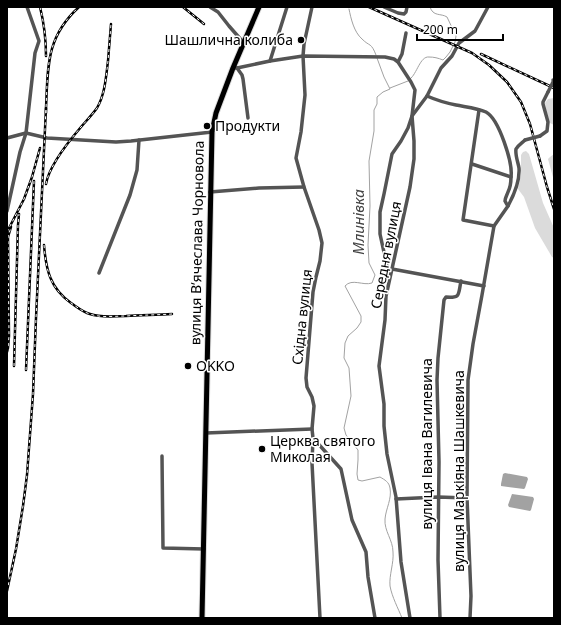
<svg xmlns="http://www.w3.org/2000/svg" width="561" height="625" font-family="'Noto Sans',sans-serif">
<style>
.green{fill:#dbdbdb}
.water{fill:#a2a2a2}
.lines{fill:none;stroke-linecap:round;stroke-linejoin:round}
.stream{stroke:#a2a2a2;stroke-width:1}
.primary-casing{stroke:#dbdbdb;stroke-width:7}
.street{stroke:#545454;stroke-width:3.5}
.primary{stroke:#000;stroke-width:5}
.rail-casing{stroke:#000;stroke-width:2.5}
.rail{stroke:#fff;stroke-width:1;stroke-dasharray:3;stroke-linecap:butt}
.street-bridge{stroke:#545454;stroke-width:3.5}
.poi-dot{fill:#000;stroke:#fff;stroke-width:1.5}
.labels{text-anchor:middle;stroke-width:3;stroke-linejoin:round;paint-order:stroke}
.poi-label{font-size:14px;fill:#000;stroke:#fff;text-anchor:start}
.street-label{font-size:14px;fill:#000;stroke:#fff}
.water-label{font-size:15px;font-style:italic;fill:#434343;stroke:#fff}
</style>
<rect width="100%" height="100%" fill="#fff"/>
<g class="green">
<polygon points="554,98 554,125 550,123 546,109 545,103 548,99"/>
<polygon points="526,151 529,154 543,203 554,228 554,258 552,257 535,228 524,197 518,189 521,175 521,155 523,152"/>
<polygon points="554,154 554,181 548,159 550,157"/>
</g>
<g class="water">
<polygon points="505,473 527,477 528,479 525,488 524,489 501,486 501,484 503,474"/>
<polygon points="512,494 533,497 534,499 531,510 530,511 509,507 508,505"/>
</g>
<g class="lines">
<g class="stream">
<path d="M349,9C351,19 354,32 362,39C370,47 371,42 376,55"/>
<path d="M377,58L384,77L390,89L383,92L377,97V104L374,110V131L369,161L370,206L368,245L369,263L375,275L372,283C363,286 352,278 345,286L361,316V322L357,328L348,336L345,343L344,358L349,368L351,396L344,428L346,435L358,450V460L357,474L358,480L362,481L380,477C385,480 389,482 390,488C392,499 386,508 385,519C384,531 393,540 393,552C394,563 389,575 390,586C392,597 398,608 402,618"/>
<path d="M410,79C417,74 420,56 429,57C434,57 438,58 443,60L446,57L450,52L455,42L456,36L447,17C441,13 433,17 430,7"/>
<polyline points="390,88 408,81"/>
</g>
<g class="primary-casing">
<polyline id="primary" points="202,618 212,132 216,113 233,68 259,7"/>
</g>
<g class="street">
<polyline points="210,7 218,12 229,26 243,42"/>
<polyline points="312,7 304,44 303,56 305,95 301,132 296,158 304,187 319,230 322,243 320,261 316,277 313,292 306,378 307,387 312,397 314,406 312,429 313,438 312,463 320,618"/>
<polyline points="384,7 398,13 404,14 406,12 407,7"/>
<polyline points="270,61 287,7"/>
<polyline points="398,62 402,54 406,33"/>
<polyline points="233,68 237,68 270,61 303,56 385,57 394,59 398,62 411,82 415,90 412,116 408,128 401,141 392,154 384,194 380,212 380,234 387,266 390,275"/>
<polyline points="237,68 242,75 243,79 248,118"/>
<polyline points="553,80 554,80"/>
<path d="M427,96C436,100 446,103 456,105C466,107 477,108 486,112C499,119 513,163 511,177C511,182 510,188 508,192C507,195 505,198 505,201C506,203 507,205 508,206L494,226L482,295L473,344L468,380L467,498L471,596L470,618"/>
<polyline points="479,110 463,220 494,226"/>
<polyline points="540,136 547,131 548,122 543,104 543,102 548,92"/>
<polyline points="7,138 26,133 47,138 116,142 131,141 212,132"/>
<polyline points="472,164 511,177"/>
<polyline points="210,192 259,188 304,187"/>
<path d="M508,206C514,195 520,181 519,168C518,162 515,155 516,149C518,145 522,143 525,140"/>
<polyline points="7,211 20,152 26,133 35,53 39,41 27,7"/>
<polyline points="392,269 484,286"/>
<polyline points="99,273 130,195 137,170 139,140"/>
<polyline points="206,433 312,429"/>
<polyline points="313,438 341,469 352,520 366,552 368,577 375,618"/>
<polyline points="162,456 163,548 204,549"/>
<polyline points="396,499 438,497 467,498"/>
<polyline points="410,618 401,562 396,497 387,454 384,426 384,404 379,366 385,320 386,296 410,187 414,159 414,141 412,116 427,96 441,68 452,56 459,43 475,31 488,7"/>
<path d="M440,618L438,560L439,462L437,380L438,358L444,300L446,297C461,298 458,295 461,281"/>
</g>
<use href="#primary" class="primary"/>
<g class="rail-casing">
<g id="rail">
<path d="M40,7C44,23 46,39 46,56"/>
<polyline points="183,7 204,24"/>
<polyline points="369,7 472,53 489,65 507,82 521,102 530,124 547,187 554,209"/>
<polyline points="481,54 554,88"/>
<path d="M46,113V108C48,66 46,37 79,7"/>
<path d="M46,184C49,166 69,141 81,127C86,121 92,115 97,108C105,94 106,77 108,61C109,49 110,37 111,24"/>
<polyline points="7,232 24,199 32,177 40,148"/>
<path d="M44,245C46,270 50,288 71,303C77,307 83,312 90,314C101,318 114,316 126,316C142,315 157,315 172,314"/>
<polyline points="7,352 8,348 9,336 8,237 11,227"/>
<polyline points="14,366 18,225 19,214"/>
<polyline points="26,370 34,181"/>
<polyline points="7,591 16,549 23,506 27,475 33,394 36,318 46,108"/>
</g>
</g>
<use href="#rail" class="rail"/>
<g class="street-bridge">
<polyline points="548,92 553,82"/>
<polyline points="525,140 540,136"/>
</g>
</g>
<g class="poi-dot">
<circle cx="301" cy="40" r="4"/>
<circle cx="207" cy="126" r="4"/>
<circle cx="188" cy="366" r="4"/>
<circle cx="262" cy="449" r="4"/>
</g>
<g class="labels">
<g class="poi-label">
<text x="293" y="45" text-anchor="end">Шашлична колиба</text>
<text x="215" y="131">Продукти</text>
<text x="196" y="371">OKKO</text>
<text x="270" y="446">Церква святого<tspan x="270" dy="16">Миколая</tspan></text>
</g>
<g class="street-label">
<text transform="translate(197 243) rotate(-89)" y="5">вулиця Вʼячеслава Чорновола</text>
<text transform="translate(386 255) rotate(-79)" y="5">Середня вулиця</text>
<text transform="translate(302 317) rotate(-84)" y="5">Східна вулиця</text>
<text transform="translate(427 444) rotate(-90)" y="5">вулиця Івана Вагилевича</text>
<text transform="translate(459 471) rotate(-90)" y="5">вулиця Маркіяна Шашкевича</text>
</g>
<g class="water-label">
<text transform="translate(359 222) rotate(-90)" y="5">Млинівка</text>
</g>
</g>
<rect width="561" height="625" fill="none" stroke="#000000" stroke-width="16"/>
<path d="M417 34v6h86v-6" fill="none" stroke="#000000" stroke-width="2"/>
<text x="423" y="34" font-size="12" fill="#000000" stroke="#ffffff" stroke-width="3" paint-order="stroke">200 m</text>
</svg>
